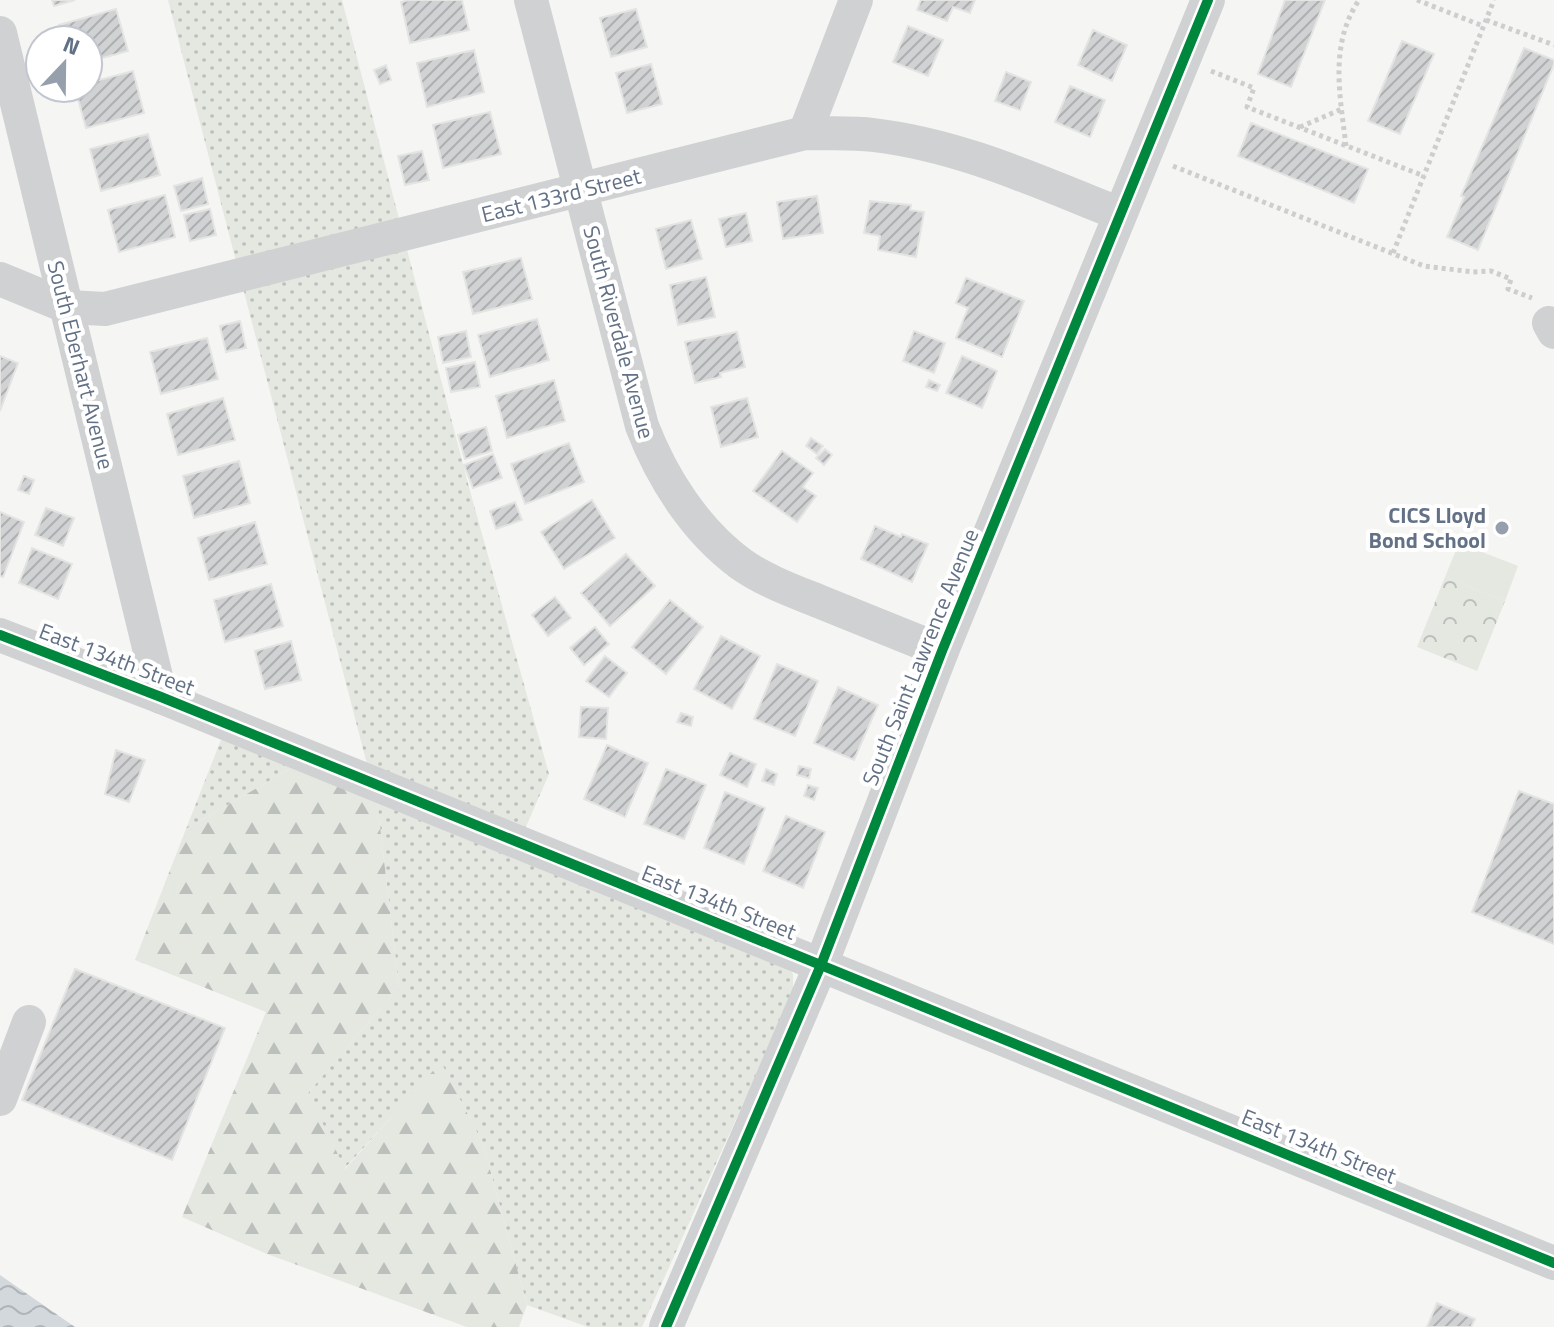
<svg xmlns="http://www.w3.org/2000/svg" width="1554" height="1327" font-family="'Titillium Web',sans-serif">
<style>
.grass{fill:url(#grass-dots)}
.forest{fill:url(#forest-firs)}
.park{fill:url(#park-crowns)}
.garden{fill:#e4e8e1}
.water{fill:url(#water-waves)}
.building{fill:url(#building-hatch);stroke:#e4e4e3;stroke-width:2}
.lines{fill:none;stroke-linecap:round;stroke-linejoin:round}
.path{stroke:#cdcece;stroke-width:5;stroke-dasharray:4 4;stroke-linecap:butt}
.minor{stroke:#d0d1d2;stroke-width:34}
.cycleway-casing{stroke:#fff;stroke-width:15}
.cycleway{stroke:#00873e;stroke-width:10}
.poi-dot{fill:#969fac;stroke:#fff;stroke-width:3}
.labels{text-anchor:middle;stroke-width:8;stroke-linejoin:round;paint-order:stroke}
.street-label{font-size:22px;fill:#637186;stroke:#fff}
.poi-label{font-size:22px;font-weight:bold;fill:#637186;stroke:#fff;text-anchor:end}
</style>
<defs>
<pattern id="grass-dots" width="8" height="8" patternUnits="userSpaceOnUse" patternTransform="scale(2)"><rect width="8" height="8" fill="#e4e8e1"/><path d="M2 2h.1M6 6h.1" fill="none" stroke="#bcc0bc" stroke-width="1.8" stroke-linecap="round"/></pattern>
<pattern id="forest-firs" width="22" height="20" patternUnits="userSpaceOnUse" patternTransform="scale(2)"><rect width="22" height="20" fill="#e4e8e1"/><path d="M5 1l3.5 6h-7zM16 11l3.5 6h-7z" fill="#bcc0bc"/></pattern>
<pattern id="park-crowns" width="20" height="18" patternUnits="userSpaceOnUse" patternTransform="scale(2)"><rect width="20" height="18" fill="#e4e8e1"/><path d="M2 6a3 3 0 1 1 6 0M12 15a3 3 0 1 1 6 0" fill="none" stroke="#bcc0bc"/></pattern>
<pattern id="water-waves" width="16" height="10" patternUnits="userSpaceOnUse" patternTransform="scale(2)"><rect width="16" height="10" fill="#d2d8dc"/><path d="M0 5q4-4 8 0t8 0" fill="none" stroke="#aeb4b8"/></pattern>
<pattern id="building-hatch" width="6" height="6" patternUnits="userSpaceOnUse" patternTransform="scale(2)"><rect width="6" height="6" fill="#d1d2d3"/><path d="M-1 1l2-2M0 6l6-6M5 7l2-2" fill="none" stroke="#adafb1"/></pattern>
</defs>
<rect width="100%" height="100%" fill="#f5f5f3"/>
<g class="grass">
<polygon points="168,0 342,0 470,491 549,774 525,829 368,768"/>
<polygon points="224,732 300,763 186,829"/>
<polygon points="376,792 783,960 793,974 793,993 642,1327 588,1327 527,1305 483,1144 441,1063 344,1169 308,1093 399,987"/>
</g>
<polygon class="forest" points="300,763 376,792 399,987 308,1093 345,1169 441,1062 483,1144 527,1305 519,1327 467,1327 267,1254 182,1217 266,1012 135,960 186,829"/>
<polygon class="park" points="1445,577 1505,601 1477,671 1417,647"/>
<polygon class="garden" points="1459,543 1518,566 1505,601 1445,577"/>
<polygon class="water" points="0,1275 75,1327 0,1327"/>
<g class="building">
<polygon points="52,0 75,0 54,6"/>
<polygon points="409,0 462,0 469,30 410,43 401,2"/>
<polygon points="921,0 975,0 970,13 953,7 947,21 917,10"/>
<polygon points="1285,0 1325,0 1291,87 1258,74"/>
<polygon points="116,9 128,51 88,62 88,40 63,40 59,25"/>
<polygon points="636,9 647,47 611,57 600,18"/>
<polygon points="908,26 943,40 928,76 893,62"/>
<polygon points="1093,30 1127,45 1112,81 1078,65"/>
<polygon points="1402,41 1434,54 1400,134 1368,121"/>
<polygon points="1524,48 1554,60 1554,64 1478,250 1447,237 1464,197 1461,196"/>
<polygon points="474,50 484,92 427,107 417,63"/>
<polygon points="651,64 662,104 627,113 616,73"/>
<polygon points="386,65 391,80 380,84 374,70"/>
<polygon points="133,71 144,113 86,128 75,88 88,88 88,83"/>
<polygon points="1006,72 1031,82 1020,110 995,101"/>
<polygon points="1070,86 1105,100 1090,137 1055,122"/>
<polygon points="490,112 501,154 443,168 433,125"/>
<polygon points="1251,123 1368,169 1354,203 1238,156"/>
<polygon points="148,134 160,175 101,191 90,149"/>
<polygon points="422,151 429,180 405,185 398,156"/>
<polygon points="202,178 208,204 181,211 174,186"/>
<polygon points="165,195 175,237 119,252 108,210"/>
<polygon points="817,196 823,233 783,239 777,202"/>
<polygon points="870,201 911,205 910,210 924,212 916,257 878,250 880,236 864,233"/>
<polygon points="210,209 216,235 190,241 184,215"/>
<polygon points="746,213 752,241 726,247 719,219"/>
<polygon points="691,220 702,259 666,269 656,229"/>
<polygon points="521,258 532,299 473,314 463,272"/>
<polygon points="706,277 715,317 678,325 670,285"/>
<polygon points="966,278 1024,301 1002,357 956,338 968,308 956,303"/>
<polygon points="537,319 549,360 490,377 478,335"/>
<polygon points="240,321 246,348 226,352 220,326"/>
<polygon points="466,331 471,357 443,363 438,337"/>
<polygon points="914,331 945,343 934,373 903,361"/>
<polygon points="737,332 745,367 720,373 721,377 695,383 685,342"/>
<polygon points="207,338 218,379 161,394 150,352"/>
<polygon points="0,356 18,363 0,411"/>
<polygon points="962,356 997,371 982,408 946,393"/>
<polygon points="475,362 480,387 451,392 446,368"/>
<polygon points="554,380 565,421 507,438 496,396"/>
<polygon points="929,380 940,385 937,391 926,387"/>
<polygon points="223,398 235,440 178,455 167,414"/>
<polygon points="747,398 758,437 721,447 711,407"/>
<polygon points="486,427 492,451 465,459 458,435"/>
<polygon points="811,438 823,446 817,454 806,446"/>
<polygon points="569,443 584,482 525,504 511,464"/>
<polygon points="825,449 832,455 824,465 816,458"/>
<polygon points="782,451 813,473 803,487 816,496 797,522 753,491"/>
<polygon points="493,454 502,478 473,488 464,465"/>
<polygon points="239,461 250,503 194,518 183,476"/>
<polygon points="24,476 34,480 29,494 18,490"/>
<polygon points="592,500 615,538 564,569 541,532"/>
<polygon points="515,502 522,520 496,529 490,511"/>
<polygon points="46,508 74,518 63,546 35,535"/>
<polygon points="0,512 24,522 3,577 0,576"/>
<polygon points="255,522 267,564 209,580 198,538"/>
<polygon points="875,526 901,537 902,534 928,544 912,582 861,559"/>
<polygon points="32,548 72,564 58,599 19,583"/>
<polygon points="626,554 655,586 610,626 581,593"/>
<polygon points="271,584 283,626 225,642 214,600"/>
<polygon points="555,597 571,618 548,636 532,615"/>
<polygon points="670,600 703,627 666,674 632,647"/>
<polygon points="595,627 609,644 584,665 570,648"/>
<polygon points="721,636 760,656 732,709 694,689"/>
<polygon points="291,641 301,680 265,689 255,651"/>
<polygon points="605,656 627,673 609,697 586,681"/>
<polygon points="777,664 818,681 795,736 754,719"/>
<polygon points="838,687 878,705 854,760 814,743"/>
<polygon points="581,707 608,708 606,739 579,737"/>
<polygon points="681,713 693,717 691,726 677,722"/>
<polygon points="607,745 648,763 625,817 584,799"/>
<polygon points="116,750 145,760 129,802 105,794"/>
<polygon points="730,753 756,764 747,787 720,775"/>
<polygon points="799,766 811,769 809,778 797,775"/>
<polygon points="666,769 706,785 684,839 644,824"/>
<polygon points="766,769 777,774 774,785 762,781"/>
<polygon points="808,785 818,788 814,800 804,796"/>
<polygon points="1519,791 1554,804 1554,944 1472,912"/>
<polygon points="725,792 765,808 744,864 704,848"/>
<polygon points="786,816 825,832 803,888 763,871"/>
<polygon points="75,969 225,1028 172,1160 22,1100"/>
<polygon points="1437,1303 1475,1319 1471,1327 1427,1327"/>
</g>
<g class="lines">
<g class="path">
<polyline points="1417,0 1483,26"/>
<polyline points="1486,20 1554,45"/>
<polyline points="1211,71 1254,88 1247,107 1424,176"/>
<polyline points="1300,127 1342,109"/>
<path d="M1346,146C1340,95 1329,45 1359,0"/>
<polyline points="1173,166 1424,266 1473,272 1491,271 1511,279 1508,289 1532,298"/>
<polyline points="1393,253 1494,0"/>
</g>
<g class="minor">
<path d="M531,0L642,426C662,478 695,530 741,564C765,581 796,592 823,603C863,619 902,635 942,651"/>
<polyline points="0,33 161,697"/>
<polyline points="805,133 856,0"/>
<path d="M0,279L68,307L105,309L805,133C827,134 851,132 873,135C960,145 1039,182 1120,214"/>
<polyline points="1549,323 1554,332"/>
<polyline points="0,635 161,697 1554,1263"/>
<polyline points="0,1099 29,1022"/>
<polyline points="666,1327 821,965 942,651 1208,0"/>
</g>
<g class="cycleway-casing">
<g id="cycleway">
<polyline points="0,635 161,697 1554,1263"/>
<polyline points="666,1327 821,965 942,651 1208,0"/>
</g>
</g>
<use href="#cycleway" class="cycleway"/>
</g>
<circle class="poi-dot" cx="1502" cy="528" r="8"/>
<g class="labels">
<g class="street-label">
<text transform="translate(561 195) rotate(-14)" y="8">East 133rd Street</text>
<text transform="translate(619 332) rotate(75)" y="8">South Riverdale Avenue</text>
<text transform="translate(81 365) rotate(76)" y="8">South Eberhart Avenue</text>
<text transform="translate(920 657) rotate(-68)" y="8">South Saint Lawrence Avenue</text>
<text transform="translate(117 659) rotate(21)" y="8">East 134th Street</text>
<text transform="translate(719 902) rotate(22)" y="8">East 134th Street</text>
<text transform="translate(1319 1146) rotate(22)" y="8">East 134th Street</text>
</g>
<g class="poi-label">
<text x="1486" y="523">CICS Lloyd<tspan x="1486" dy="25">Bond School</tspan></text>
</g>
</g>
<g transform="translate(64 64) rotate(22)"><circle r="38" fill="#ffffff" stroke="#c1c6cf" stroke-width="2"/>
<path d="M0-6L14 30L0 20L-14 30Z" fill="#969fac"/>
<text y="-12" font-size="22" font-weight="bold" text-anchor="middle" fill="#637186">N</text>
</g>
</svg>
